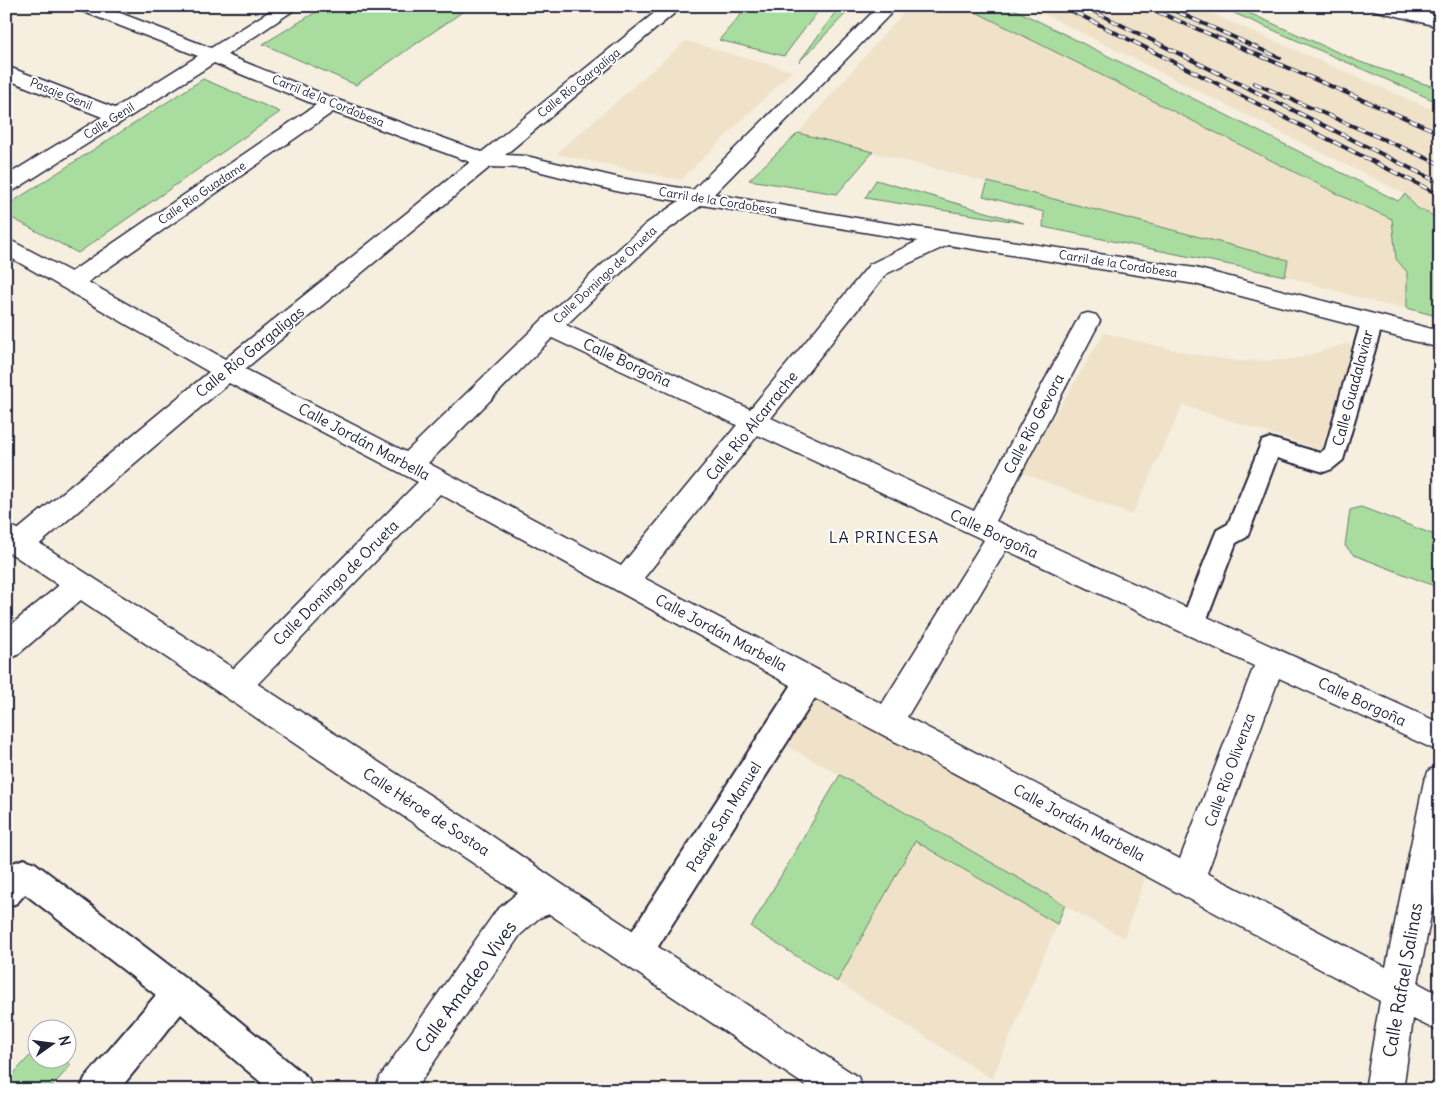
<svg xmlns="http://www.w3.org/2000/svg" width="1446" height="1096" font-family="Delius,sans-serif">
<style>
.built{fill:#efe2c9}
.green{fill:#a9dd9f;stroke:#66806d}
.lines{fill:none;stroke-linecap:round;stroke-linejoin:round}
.pedestrian-casing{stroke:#22223b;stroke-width:4}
.minor-casing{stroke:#22223b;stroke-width:3}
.tertiary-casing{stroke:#22223b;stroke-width:3}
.primary-casing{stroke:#22223b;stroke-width:3}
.pedestrian{fill:#fff;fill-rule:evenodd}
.minor{fill:#fff;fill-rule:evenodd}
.tertiary{fill:#fff;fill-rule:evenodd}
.primary{fill:#fff;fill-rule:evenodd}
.rail-casing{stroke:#22223b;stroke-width:4}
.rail{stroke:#fff;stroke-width:2.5;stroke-dasharray:8;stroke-linecap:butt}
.labels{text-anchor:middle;stroke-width:4;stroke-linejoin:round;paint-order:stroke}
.far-street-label{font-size:12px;fill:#22223b;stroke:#fff}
.street-label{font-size:15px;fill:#22223b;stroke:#fff}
.neighbourhood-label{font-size:16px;letter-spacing:1px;fill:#22223b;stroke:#fff}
.near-street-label{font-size:18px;fill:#22223b;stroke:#fff}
</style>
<rect width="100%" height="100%" fill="#f6eedf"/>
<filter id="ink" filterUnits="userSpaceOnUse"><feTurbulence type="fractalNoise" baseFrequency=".02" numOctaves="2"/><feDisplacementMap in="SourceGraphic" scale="10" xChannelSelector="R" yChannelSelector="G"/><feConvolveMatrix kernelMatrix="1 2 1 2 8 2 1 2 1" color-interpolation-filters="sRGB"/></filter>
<g filter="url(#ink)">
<g class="built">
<polygon points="909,6 964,6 1346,198 1392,219 1396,259 1407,272 1407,308 1381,304 1285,276 1287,260 798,133"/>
<polygon points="1028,6 1194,6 1440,113 1440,219 1417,208 1405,194"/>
<polygon points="686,41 792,71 681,180 556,154"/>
<polygon points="1104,333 1191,354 1237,361 1284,360 1304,357 1347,343 1354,348 1321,450 1183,405 1132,515 1021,472"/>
<polygon points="816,697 1146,875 1124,938 1065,906 992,1079 751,927 840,775 787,746"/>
</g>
<g class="green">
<polygon points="326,6 471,6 356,85 263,44"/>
<polygon points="748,6 822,6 784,56 719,40"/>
<polygon points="840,6 853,6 799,62"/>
<polygon points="964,6 1008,6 1398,201 1405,194 1417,208 1440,219 1440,317 1407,308 1407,272 1396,259 1392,219 1346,198"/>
<polygon points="1218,6 1233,6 1360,62 1440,89 1440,103"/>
<polygon points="203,79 280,112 78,253 6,215 6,206"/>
<polygon points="798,133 873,152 837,194 749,180"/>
<polygon points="876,180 1024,223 865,198"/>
<polygon points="988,182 1288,260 1285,276 1043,227 1044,212 983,196"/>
<polygon points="1361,507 1440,537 1440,586 1437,587 1354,555 1345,546 1350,510"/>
<polygon points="840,775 1065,905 1057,924 915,841 837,982 751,927"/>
<polygon points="37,1048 38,1058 63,1059 71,1065 49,1090 6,1090 6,1082"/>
</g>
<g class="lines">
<g class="pedestrian-casing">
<g id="pedestrian">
<polygon points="1372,315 1380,317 1383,322 1343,460 1332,469 1324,472 1277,458 1250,530 1247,537 1236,543 1202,632 1193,635 1184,632 1180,624 1214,537 1217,530 1228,524 1262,441 1270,438 1320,453 1325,449 1361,322 1364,317"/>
<polygon points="810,669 820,672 824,681 820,690 647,964 636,969 625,964 620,953 625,942 800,672"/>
<polygon points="24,859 35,863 208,995 308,1078 313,1090 270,1090 181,1014 119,1090 80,1090 85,1078 156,995 25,894 17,903 6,907 6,870 13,863"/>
</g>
</g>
<g class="minor-casing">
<g id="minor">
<path d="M76,6H102L211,48L278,6H300L227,55L338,100L482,152L663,6H683L505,155L526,156L620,178L693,190L879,6H898L714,194L880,222L1195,268L1440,331V348L1195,284L948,245L886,274L771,418L974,511L1080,315L1088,313L1096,315L1100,321L996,521L1440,723V752L1279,678L1207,873L1386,967L1424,781L1429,770L1440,766V868L1418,983L1440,995V1032L1413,1019L1403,1090H1365L1380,1001L799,690L440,494L246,696L235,700L224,696L220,687L224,678L418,482L229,383L29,553L19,556L9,553L6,543L9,537L209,372L6,255V238L71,272L316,105L214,63L13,191L6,193V176L102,117L6,79V66L115,108L198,56L79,10ZM333,112L470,162L225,359L88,282ZM490,167L526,168L620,192L679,201L646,224L541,321L406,452L245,369ZM702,205L918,241L870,264L750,409L566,325L662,234ZM552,338L737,425L621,566L428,463ZM758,435L984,540L882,704L644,578ZM1006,550L1254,666L1180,859L907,717Z"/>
<polygon points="551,880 563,885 568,897 563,909 539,918 520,935 415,1090 375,1090 380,1077 496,911 516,894"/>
</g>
</g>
<g class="tertiary-casing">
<g id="tertiary">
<polygon points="1371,6 1402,6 1440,16 1440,27 1374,10"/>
<polygon points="79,573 89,577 93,585 89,593 16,656 6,660 6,629 69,577"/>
</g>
</g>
<g class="primary-casing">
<polygon id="primary" points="6,525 16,528 476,825 563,885 858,1077 863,1090 812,1090 6,550"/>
</g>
<use href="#pedestrian" class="pedestrian"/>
<use href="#minor" class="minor"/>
<use href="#tertiary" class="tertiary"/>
<use href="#primary" class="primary"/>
<g class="rail-casing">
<g id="rail">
<polyline points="1062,6 1440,195"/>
<polyline points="1083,6 1440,183"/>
<polyline points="1144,6 1440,133"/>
<polyline points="1164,6 1280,58"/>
<polyline points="1254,83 1440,164"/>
</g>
</g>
<use href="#rail" class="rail"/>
</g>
</g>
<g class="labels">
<g class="far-street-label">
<text transform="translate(579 83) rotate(-39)" y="4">Calle Río Gargaliga</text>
<text transform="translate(61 94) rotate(22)" y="4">Pasaje Genil</text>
<text transform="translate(328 101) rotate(22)" y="4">Carril de la Cordobesa</text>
<text transform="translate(109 121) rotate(-32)" y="4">Calle Genil</text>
<text transform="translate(202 193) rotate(-34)" y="4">Calle Río Guadame</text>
<text transform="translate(718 201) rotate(9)" y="4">Carril de la Cordobesa</text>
<text transform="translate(1118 264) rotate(9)" y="4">Carril de la Cordobesa</text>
<text transform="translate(605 275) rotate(-43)" y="4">Calle Domingo de Orueta</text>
</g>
<g class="street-label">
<text transform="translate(250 352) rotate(-39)" y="5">Calle Río Gargaligas</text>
<text transform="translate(627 363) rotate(25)" y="5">Calle Borgoña</text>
<text transform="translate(1353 388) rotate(-75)" y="5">Calle Guadalaviar</text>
<text transform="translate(1034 424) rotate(-62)" y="5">Calle Río Gevora</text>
<text transform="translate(752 426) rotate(-51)" y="5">Calle Río Alcarrache</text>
<text transform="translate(364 442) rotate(28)" y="5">Calle Jordán Marbella</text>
<text transform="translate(994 534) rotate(25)" y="5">Calle Borgoña</text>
<text transform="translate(336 583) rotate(-45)" y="5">Calle Domingo de Orueta</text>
<text transform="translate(721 633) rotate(28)" y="5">Calle Jordán Marbella</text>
<text transform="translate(1362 702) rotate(25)" y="5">Calle Borgoña</text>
<text transform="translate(1230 770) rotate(-70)" y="5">Calle Río Olivenza</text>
<text transform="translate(426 812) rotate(33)" y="5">Calle Héroe de Sostoa</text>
<text transform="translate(724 817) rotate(-58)" y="5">Pasaje San Manuel</text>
<text transform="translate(1079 823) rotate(28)" y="5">Calle Jordán Marbella</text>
</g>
<g class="neighbourhood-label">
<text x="884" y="543">LA PRINCESA</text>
</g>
<g class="near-street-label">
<text transform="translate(1403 980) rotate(-80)" y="6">Calle Rafael Salinas</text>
<text transform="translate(466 987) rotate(-54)" y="6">Calle Amadeo Vives</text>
</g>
</g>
<rect width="1446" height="1096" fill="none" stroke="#fff" stroke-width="25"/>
<rect x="12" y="12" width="1421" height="1071" fill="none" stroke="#22223b" stroke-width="2" filter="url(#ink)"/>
<g transform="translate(52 1044) rotate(76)"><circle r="24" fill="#ffffff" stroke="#a7a7b1"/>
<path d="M0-4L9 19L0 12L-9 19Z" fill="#22223b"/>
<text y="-8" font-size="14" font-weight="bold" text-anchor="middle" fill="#22223b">N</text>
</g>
</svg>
